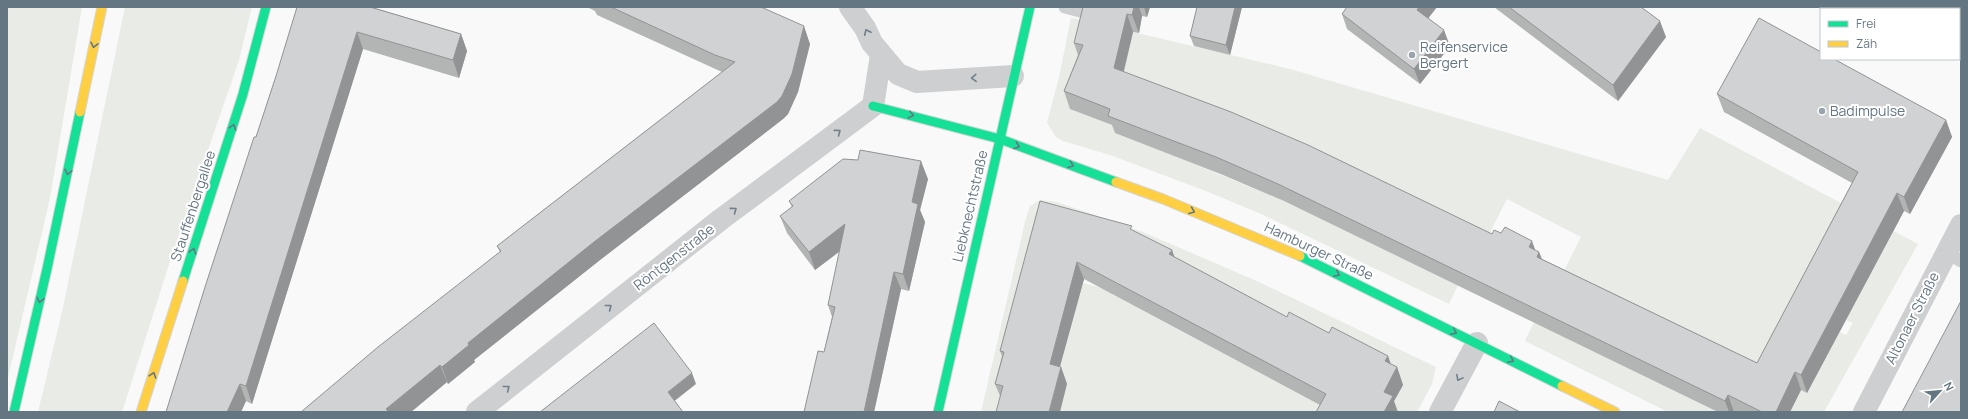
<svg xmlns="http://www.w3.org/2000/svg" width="1968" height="419" font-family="Manrope,sans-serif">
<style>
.green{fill:#e8ebe6}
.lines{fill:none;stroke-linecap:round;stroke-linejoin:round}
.fast-casing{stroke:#d5d6d7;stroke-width:11}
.slow-casing{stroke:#d5d6d7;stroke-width:11}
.lane{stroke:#cecfd0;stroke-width:13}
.street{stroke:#cecfd0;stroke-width:22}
.fast{stroke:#16e098;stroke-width:9}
.slow{stroke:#ffcf43;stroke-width:9}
.wall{fill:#b3b5b5}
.shaded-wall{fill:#929394}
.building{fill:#d0d2d3;stroke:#929394}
.oneway{stroke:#707f8b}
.oneway2{stroke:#657683}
.poi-dot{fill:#99a4ac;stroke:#fff;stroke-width:1.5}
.labels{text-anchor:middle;stroke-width:4;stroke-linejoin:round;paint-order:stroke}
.poi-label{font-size:14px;fill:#657683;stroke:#fff;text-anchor:start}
.street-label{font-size:14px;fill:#657683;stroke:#fff}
</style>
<rect width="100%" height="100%" fill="#f9f9f9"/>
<g class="green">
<polygon points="7,7 82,7 50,198 7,382"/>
<polygon points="125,7 252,7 239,60 172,255 122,412 38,412 62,312"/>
<polygon points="1071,18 1090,22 1071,109 1117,127 1158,149 1284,201 1458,285 1449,304 1261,214 1211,193 1110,155 1063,141 1056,137 1047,123 1059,77"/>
<polygon points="1133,32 1290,69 1668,180 1700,128 1918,244 1824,412 1790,412 1801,390 1807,392 1840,332 1846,335 1853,323 1846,320 1890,237 1763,381 1558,282 1581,237 1507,199 1484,244 1121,86"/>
<polygon points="1040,200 1057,202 1143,232 1259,282 1436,367 1432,384 1417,412 1396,412 1047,219 1007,412 981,412 1025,222 1030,206"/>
<polygon points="1083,283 1113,291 1112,294 1309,399 1341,412 1060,412 1056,381"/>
<polygon points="1534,322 1718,412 1668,412 1525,341"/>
</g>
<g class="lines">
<g class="fast-casing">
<g id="fast">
<polyline points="873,106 1000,139 1116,182"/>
<polyline points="1300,256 1562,386"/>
<polyline points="183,281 243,94 266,7"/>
<polyline points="14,412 47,269 80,112"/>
<polyline points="938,412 1030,7"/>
</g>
</g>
<g class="slow-casing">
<g id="slow">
<polyline points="80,112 102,7"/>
<polyline points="1116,182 1163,199 1300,256"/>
<polyline points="1562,386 1615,412"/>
<polyline points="141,412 183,281"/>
</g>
</g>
<g class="lane">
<polyline points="1065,7 1091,14"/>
<polyline points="1946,252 1961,261"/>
</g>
<g class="street">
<polyline points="850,7 865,28 872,43 898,74 917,82 1013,76"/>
<polyline points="477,412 720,220 873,106 881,55"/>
<polyline points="1440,412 1477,343"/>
<polyline points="1864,412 1961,225"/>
</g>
<use href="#fast" class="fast"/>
<use href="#slow" class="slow"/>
</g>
<g class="wall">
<polygon points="587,7 761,7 810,44 798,92 788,114 783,119 600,260 474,360 475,362 448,384 447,382 411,412 301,412 500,252 497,246 722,72 597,15 595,11"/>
<polygon points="1083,7 1150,7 1147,17 1142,16 1139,33 1133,32 1124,72 1492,234 1536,251 1539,252 1542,259 1757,363 1852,183 1724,112 1717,94 1946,120 1952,137 1910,214 1904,211 1807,393 1801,390 1790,412 1718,412 1284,201 1223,175 1115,133 1112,125 1070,109 1064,91 1078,55 1074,43"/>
<polygon points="1197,7 1242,7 1230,55 1194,46 1190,36"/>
<polygon points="1347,7 1437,7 1428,18 1450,46 1420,84 1347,29 1342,14"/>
<polygon points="1494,7 1641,7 1666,37 1618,101"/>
<polygon points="1948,7 1961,7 1961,17 1959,15 1959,9 1951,9"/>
<polygon points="375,8 461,34 467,51 459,78 363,49 252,404 246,401 241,412 166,412 256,137 276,76"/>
<polygon points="928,179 920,210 925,222 909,291 901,289 874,412 804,412 824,352 832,317 828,305 840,251 815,270 787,233 780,216 792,207 789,201"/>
<polygon points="1040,201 1133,231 1172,250 1174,257 1287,317 1388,356 1390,364 1397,367 1403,385 1394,401 1320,405 1084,279 1060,366 1061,367 1067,384 1000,396 995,384 1002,356 1000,351"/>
</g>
<g class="shaded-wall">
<polygon points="1134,7 1139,7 1142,16 1139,33 1132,15"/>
<polygon points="1144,7 1150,7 1147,17"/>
<polygon points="1235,7 1242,7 1230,55 1226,45"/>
<polygon points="1419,7 1437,7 1423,25 1417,10"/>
<polygon points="1127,14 1133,32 1120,86 1114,68"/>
<polygon points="1660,21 1666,37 1618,101 1613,85"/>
<polygon points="804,26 810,44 798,92 788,114 783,119 600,260 474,360 475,362 448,384 442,367"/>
<polygon points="1444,30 1450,46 1420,84 1414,69"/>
<polygon points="357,32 363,49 252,404 246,386"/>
<polygon points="461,34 467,51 459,78 453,60"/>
<polygon points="1946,120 1952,137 1910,214 1904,197"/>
<polygon points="921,161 928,179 920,210 925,222 909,291 903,274 912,202"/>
<polygon points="1897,193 1904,211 1807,393 1801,375"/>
<polygon points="845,224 852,242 815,270 809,252"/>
<polygon points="1532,241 1537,255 1539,252 1546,270 1529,247"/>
<polygon points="1172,250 1178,267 1169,254"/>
<polygon points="1077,262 1084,279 1056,381 1050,364"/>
<polygon points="894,272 901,289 874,412 864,412"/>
<polygon points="1388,356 1394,373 1397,367 1403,385 1394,401 1398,412 1384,412 1384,392 1385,361"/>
<polygon points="440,365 447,382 411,412 387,412 386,409"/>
<polygon points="1061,367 1067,384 1060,412 1049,412"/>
<polygon points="1795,372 1801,390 1790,412 1776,412"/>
<polygon points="692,373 696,384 672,403 668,392"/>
<polygon points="240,384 246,401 241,412 227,412"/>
<polygon points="1728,395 1734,412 1729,412 1725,401"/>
</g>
<g class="building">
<polygon points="297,7 370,7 461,34 453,60 357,32 246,386 240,384 227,412 166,412 205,287 254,137 256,137 276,76"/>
<polygon points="611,7 761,7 804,26 792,74 782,96 777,102 594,242 468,343 469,345 442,367 440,365 386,409 388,411 387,412 301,412 378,347 501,251 497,246 735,62 715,55"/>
<polygon points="1083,7 1134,7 1132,15 1127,14 1114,68 1231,112 1308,145 1492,234 1494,230 1501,233 1505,227 1532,241 1529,247 1539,252 1537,257 1757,363 1858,172 1717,94 1759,18 1821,52 1821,59 1834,59 1946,120 1904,197 1897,193 1801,375 1795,372 1776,412 1762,412 1728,395 1725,401 1278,184 1216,157 1108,116 1110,109 1064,91 1083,45 1074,43"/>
<polygon points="1197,7 1235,7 1226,45 1190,36"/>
<polygon points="1347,7 1419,7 1417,10 1444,30 1414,69 1342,14"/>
<polygon points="1509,7 1641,7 1660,21 1613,85"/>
<polygon points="860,150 921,161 912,202 918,204 903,274 894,272 864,412 804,412 818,351 824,352 835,307 828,305 845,224 809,252 780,216 793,206 789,201 843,159 858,160"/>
<polygon points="1040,201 1132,226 1130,229 1172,250 1169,254 1287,317 1289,312 1329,333 1332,327 1388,356 1385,361 1397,367 1384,392 1393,396 1384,412 1316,412 1326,394 1077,262 1050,364 1061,367 1049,412 996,412 1003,386 995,384 1004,352 1000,351"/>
<polygon points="1961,301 1961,412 1902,412"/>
<polygon points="654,323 692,373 668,392 683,412 540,412"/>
<polygon points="1499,401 1520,412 1494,412"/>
</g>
<defs><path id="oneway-chevron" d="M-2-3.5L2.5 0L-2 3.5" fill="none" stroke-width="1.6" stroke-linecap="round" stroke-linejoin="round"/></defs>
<g class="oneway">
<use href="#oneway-chevron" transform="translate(867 32) rotate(-115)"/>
<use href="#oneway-chevron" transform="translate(974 78) rotate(177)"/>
<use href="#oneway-chevron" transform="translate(838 132) rotate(-37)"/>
<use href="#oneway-chevron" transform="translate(734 210) rotate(-37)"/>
<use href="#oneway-chevron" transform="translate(609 307) rotate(-38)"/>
<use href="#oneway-chevron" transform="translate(1459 378) rotate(118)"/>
<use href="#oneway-chevron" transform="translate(507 388) rotate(-38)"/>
</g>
<g class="oneway2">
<use href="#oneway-chevron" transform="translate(94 45) rotate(102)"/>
<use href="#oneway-chevron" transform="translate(911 115) rotate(14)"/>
<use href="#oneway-chevron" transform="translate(233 127) rotate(-72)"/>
<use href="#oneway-chevron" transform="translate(1017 146) rotate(21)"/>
<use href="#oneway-chevron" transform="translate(1071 165) rotate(20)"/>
<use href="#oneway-chevron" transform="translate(68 172) rotate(102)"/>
<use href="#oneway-chevron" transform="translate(1192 211) rotate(22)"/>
<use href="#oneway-chevron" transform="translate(193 251) rotate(-72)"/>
<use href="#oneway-chevron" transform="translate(1337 274) rotate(26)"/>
<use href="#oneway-chevron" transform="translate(40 300) rotate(103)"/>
<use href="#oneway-chevron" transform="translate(1454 332) rotate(26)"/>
<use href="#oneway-chevron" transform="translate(1511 360) rotate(26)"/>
<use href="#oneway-chevron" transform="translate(153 375) rotate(-72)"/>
</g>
<g class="poi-dot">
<circle cx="1412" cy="55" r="4"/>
<circle cx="1822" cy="111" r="4"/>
</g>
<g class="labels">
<g class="poi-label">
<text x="1420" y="52">Reifenservice<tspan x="1420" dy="16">Bergert</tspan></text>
<text x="1830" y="116">Badimpulse</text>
</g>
<g class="street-label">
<text transform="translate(193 206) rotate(-72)" y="5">Stauffenbergallee</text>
<text transform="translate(970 206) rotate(-77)" y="5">Liebknechtstraße</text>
<text transform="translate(1319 251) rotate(25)" y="5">Hamburger Straße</text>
<text transform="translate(674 257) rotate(-38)" y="5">Röntgenstraße</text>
<text transform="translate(1912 318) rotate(-63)" y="5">Altonaer Straße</text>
</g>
</g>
<rect width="1968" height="419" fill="none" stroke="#657683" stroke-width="16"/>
<rect x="1820" y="8" width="140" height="52" fill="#ffffff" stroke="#c1c8cd"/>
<rect x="1828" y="21" width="20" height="6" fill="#16e098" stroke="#c1c8cd"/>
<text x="1856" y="28" font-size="12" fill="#657683">Frei</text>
<rect x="1828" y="41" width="20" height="6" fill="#ffcf43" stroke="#c1c8cd"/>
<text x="1856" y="48" font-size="12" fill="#657683">Zäh</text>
<g transform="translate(1940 391) rotate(63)" stroke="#ffffff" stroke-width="3" paint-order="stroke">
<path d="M0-3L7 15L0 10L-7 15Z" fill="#657683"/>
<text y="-6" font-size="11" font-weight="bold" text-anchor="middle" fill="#657683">N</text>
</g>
</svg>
